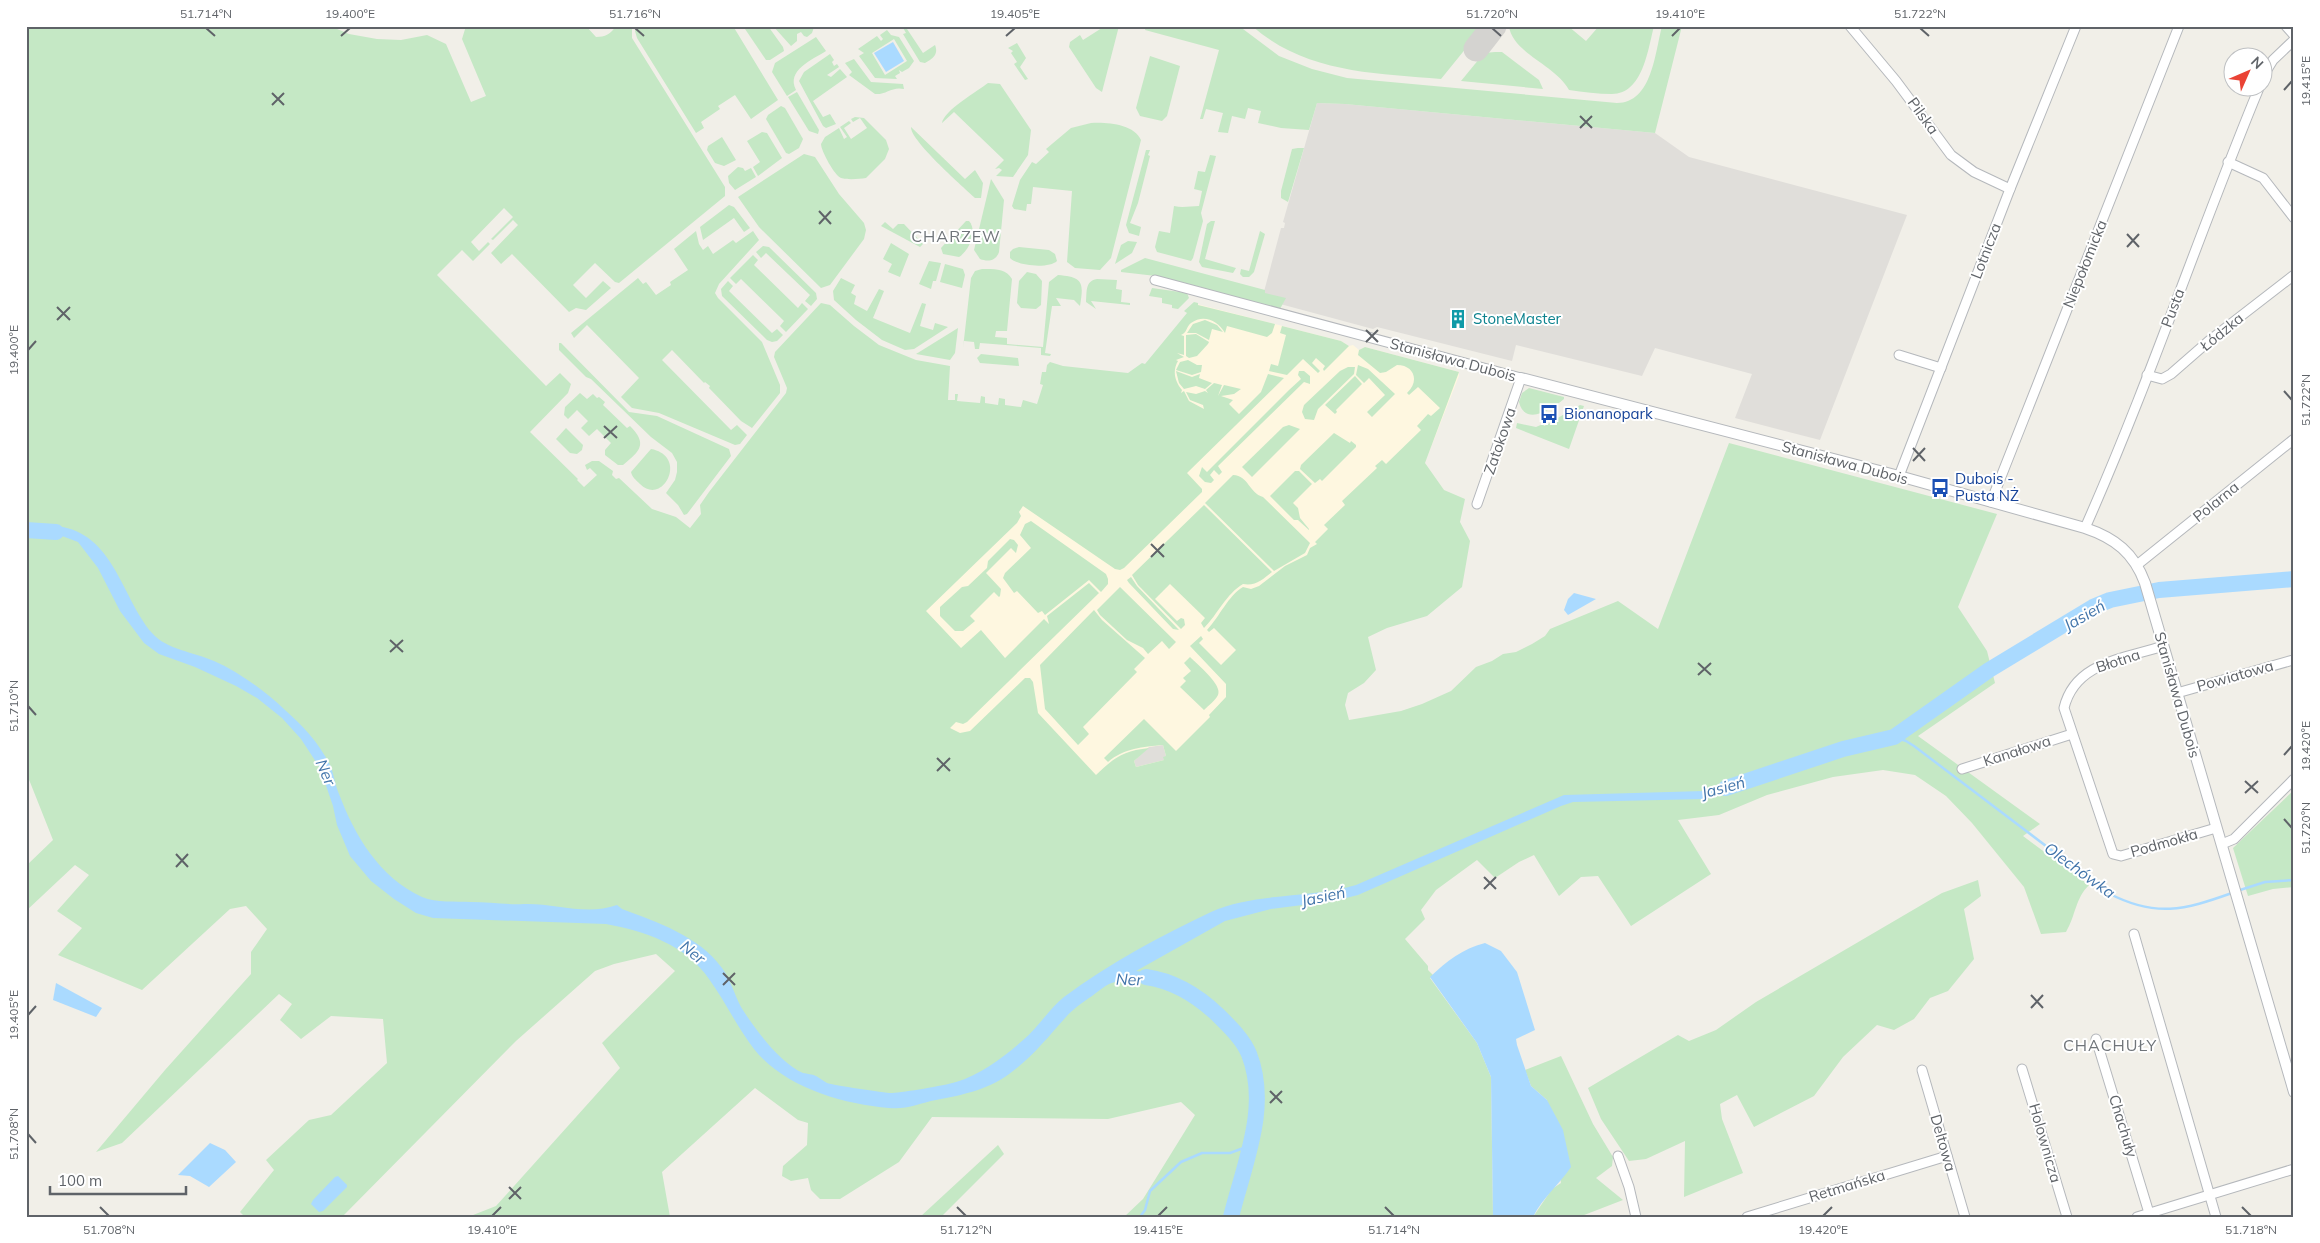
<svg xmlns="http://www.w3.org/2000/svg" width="2320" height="1243" font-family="Mulish,sans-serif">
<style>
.commercial{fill:#fef7e0}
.industrial{fill:#e0deda}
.green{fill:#c5e8c5;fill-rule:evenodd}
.water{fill:#aadaff}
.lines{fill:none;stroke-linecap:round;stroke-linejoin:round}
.stream{stroke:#aadaff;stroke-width:2.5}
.river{stroke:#aadaff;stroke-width:16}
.taxiway{stroke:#d4d3d0;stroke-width:25}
.minor-casing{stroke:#b5b8bc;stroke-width:11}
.tertiary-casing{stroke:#b5b8bc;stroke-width:12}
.minor{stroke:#fff;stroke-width:9}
.tertiary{stroke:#fff;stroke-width:10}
.ticks{fill:none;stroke:#5f6368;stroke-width:2}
.labels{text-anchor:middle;stroke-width:4;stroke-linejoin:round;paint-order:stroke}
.street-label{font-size:15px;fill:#5f6368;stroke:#fff}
.culture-label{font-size:15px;fill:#0d838f;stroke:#fff;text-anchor:start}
.transit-label{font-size:15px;fill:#164399;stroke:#fff;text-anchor:start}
.neighbourhood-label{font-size:16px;letter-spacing:1px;fill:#70757a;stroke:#fff}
.water-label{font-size:16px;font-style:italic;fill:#4174aa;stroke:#fff}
.neatline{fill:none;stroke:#5f6368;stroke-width:2}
.ticks-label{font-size:12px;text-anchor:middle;fill:#5f6368}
</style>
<rect width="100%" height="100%" fill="#f1efe8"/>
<polygon class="commercial" points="1197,304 1341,341 1349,346 1353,345 1359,350 1365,347 1459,372 1459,376 1383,569 1202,752 942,826 658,576 913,397 1034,420 1134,380"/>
<g class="industrial">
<polygon points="1317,103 1345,104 1655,133 1689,157 1907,215 1820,440 1735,418 1752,374 1655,348 1642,376 1516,345 1512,361 1377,327 1373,329 1262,299 1281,228 1284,228 1285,223 1283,222"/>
<polygon points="1163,745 1166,756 1164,760 1136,767 1134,761 1149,747"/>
</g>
<g class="green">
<path d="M26,26H330L349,34L377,39L401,40L427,35L446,44L471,102L486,96L462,39L466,26H586L596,37C605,37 611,34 616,26H632V38L725,187V196L619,283L615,282L595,263L573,285L586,298L603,281L611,288L586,310L576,308L569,312L512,254L501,264L491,253L518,225L513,220L493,240L491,239L513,217L504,208L471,242L479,251L488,242L490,244L473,261L462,250L437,275L546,386L560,373L571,384L568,393L530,432L578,479L577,480L584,487L597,475L590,468L587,470L585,465L592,461H599L613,471L612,475L616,479L619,478L652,509L676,517L690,528L701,514L700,505L709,492L786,393L787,388L774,357L775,352L821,303L830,305L854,326L879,345L916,360L950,366L948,400H955V394H958L957,401L980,403L981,396L985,397V403L998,405L999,398L1005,399V405L1021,407L1023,400L1037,404L1043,385L1040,384L1042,372H1046L1047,365L1050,362L1063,366L1128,373L1142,363L1145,364L1187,313L1184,311L1194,302L1198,303V305L1275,324L1272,333L1267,337L1227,326L1225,333C1218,320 1203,314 1191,323C1186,327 1187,333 1181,335L1184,336V355L1177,353L1184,357L1176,360L1178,361C1172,371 1175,382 1182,390L1181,393L1184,391L1189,401L1204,409L1203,405L1190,400L1186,392L1196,394L1205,391L1208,393L1206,390L1214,383L1222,385L1218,396L1224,385L1241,389L1234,394L1221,396L1233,400L1229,404L1239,414L1261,392L1268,374L1284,378L1187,473L1202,489V492L1124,568L1120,570L1115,569L1023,506L1019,512L1021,516L1017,523L926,611L961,648L981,630L1005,658L1044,619L1049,624L1047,616L1089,583L1099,593L967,722L963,724L956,722L950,728L960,733L970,731L1025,678H1030L1033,682L1038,713L1096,775C1115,757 1123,751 1149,748L1134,761L1136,767L1164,760L1163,757L1166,756L1163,745C1143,747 1124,748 1108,762L1104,758L1144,719L1176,751L1210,717L1209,715L1226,697V684L1190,646L1201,636L1203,639L1199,643L1221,665L1236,650L1214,628L1209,632L1207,630C1220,616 1228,596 1243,587L1251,589L1259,586L1285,566L1307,555L1310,548L1317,544L1315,542L1328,529L1324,525L1345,505L1342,501L1377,468L1375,466L1382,460L1386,464L1421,430L1417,426L1428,414L1431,416L1440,408L1418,387L1409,395L1407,393C1420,381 1414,365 1397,365L1386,372L1380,373L1358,355L1359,350L1365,347L1459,372L1425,463L1444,490L1465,499L1460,522L1470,541L1462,587L1427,616L1387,628L1368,637L1376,670L1364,683L1348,693L1345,705L1349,720L1401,711L1422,704L1451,691L1476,667L1492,661L1503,654L1516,652L1532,644L1545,636L1550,629L1618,601L1658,629L1729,443L1997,514L1958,607L1987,651L1995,683L1918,736L2040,824L2023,836L2089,885C2075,899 2076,915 2066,932L2041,934L2024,887L1972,823L1946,796L1915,775L1883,770L1833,777L1767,795L1719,815L1678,820L1711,874L1631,926L1598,876L1581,877L1559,896L1534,855L1519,862L1495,878L1477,860L1436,890L1421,910L1425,919L1405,939L1428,966V970L1433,975L1430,978L1477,1043L1491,1077L1493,1217H1124L1143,1199L1195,1115L1181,1102L1108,1119L932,1117L899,1162L840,1199H820L811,1190L808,1178L791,1181L782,1176L783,1166L807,1145L808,1123L798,1120L755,1088L662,1172L670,1217H468L496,1206L620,1068L602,1043L675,971L656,954L614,964L595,971L516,1041L342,1217H245L240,1212L274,1170L266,1160L309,1120L331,1115L387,1063L383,1019L331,1016L301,1039L280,1020L292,1004L279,994L122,1143L96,1152L165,1070L251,974V952L267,929L246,906L230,909L142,990L58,955L82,928L57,911L89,875L75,865L26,911V866L53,840L26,772Z"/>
<polygon points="636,26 733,26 778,100 751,119 735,95 718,106 720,109 701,122 704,128 696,133 637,38 635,31"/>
<polygon points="743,26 768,26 783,47 784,51 770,60 766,60"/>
<polygon points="773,26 814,26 814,27 812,33 807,37 804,36 801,32 797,34 797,41 791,46"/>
<path d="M902,26H905L923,53L935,45C939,55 932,59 925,63L920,62L903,34L906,33Z"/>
<polygon points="1105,26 1119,26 1102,92 1096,88 1069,47 1070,42 1080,35 1083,40"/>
<path d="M1146,26H1239L1279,56L1312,69L1347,78L1617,103C1652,103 1655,53 1662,26H1682L1655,133L1345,104L1317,103L1309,130L1281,128L1258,123L1261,111L1248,108L1245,119L1232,116L1228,133L1218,132L1223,113L1206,109L1203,119H1200L1219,50L1145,30Z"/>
<path d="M1252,26H1484L1441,79C1373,73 1306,73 1252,26Z"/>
<path d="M1509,26H1568L1586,41L1599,26H1654C1648,49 1643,94 1612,94C1598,94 1583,92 1569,90C1556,65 1512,53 1509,26Z"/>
<path d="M887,30L891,35L899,37L914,61L909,68L902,72L899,70L900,73L895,76L897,79L875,78L859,56L864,53L858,49L877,36L881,41L883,39L880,35ZM894,39L907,61L885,75L872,53Z"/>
<path d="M816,37L826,51C812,60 786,70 796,90L787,96L772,72L775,63Z"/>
<polygon points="1017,43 1026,58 1020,67 1028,79 1025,80 1014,64 1017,62 1011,53 1013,51 1008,48"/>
<polygon points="1495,52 1502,52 1539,80 1543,89 1461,81 1484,53"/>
<polygon points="830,54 834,60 832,62 834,66 837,64 839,67 827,75 831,77 840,69 847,77 813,101 823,117 830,114 836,124 826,128 823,126 799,81 804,72"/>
<polygon points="1150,56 1180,66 1167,116 1162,121 1140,116 1136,108"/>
<path d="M854,59L871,82L903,84L904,89C892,86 886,95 875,94L849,75L852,72L845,63Z"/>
<path d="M988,83L1000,84L1031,130L1028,155L1013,177L996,176L1002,170L999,168L995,169L1004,160L954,112L942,123C944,110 978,91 988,83Z"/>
<polygon points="797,92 819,130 818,134 809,131 788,97"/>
<polygon points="781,106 785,108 803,139 799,148 789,154 786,153 766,119 768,115"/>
<path d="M855,117L864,118L886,140L889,149L885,159L866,178C859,179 848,180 841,178C835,176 821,151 821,144L825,137L839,128L844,139L847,137L840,127L849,121L851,123L844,128L851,139L867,128L860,118L853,122L851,119Z"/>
<path d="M1091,123C1107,122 1134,124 1141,140L1111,258L1100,270L1075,268L1067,262L1072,191L1033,187L1031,204H1027L1026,211L1014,209L1012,206L1020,180L1032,162L1036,164L1049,152L1046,149L1071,128Z"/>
<path d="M911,127L965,179L975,170L983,183L981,198H975C960,184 910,140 911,127Z"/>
<polygon points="762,132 767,133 782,158 758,176 753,167 760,162 747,141"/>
<polygon points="722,137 736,160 724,166 715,163 707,150 708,146"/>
<polygon points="1298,148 1304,148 1288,202 1281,198 1281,191 1292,149"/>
<polygon points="1146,150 1150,150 1148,155 1150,156 1138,203 1130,223 1141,227 1139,236 1129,233 1126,225"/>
<polygon points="804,154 815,157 839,194 864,223 866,230 864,239 830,285 821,288 759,227 738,197"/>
<path d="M1210,155L1216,156L1201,213L1203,221L1193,258L1191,261L1157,252L1155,247L1159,231L1170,233L1174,206C1183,208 1190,206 1199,206L1202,191L1194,189L1198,171L1205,172Z"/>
<polygon points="738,167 743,168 745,171 751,168 756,177 735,190 729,183 728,176"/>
<path d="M991,179L1004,200L999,252C996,261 988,262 980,259L974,250Z"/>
<polygon points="729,205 734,207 750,228 744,232 734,218 703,240 700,227"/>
<path d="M966,221H969C978,231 969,251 959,257L943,254L941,248Z"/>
<polygon points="1211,221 1215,221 1205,259 1236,268 1233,273 1202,267 1199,262 1207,224"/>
<polygon points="885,222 893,229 898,224 904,224 923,244 920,247 881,226"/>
<polygon points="696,231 699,244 703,250 708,246 713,254 733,240 736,243 753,231 759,240 719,284 715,293 718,298 762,342 780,385 780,393 752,428 741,421 709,388 710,386 705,382 704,383 672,350 662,360 731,430 737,425 747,435 740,444 735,445 659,413 632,408 621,397 639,378 587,325 574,338 571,333 638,278 643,284 646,282 656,295 671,285 670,282 688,270 674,249"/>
<polygon points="1260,231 1265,234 1254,272 1249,277 1243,277 1240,274 1241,269 1249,271"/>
<polygon points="1128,241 1137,242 1132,253 1115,264 1121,245"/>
<polygon points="891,243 909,254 900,277 888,272 892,264 883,259"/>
<polygon points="763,246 769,247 816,293 817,299 811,306 805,301 810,295 766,253 761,258 756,252"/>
<path d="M1019,247L1049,250L1055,254L1057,261C1049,269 1017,266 1010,258V252L1013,249Z"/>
<polygon points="753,255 758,260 754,265 798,308 802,303 808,309 786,332 780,326 784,321 741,279 736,284 730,278"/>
<polygon points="1145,258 1265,290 1265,293 1286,298 1280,309 1156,276 1121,272 1121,270"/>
<polygon points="929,261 941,263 936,281 933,281 931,289 919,284"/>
<polygon points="945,264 963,269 965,275 962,288 940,282"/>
<path d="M982,269C993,269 1006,268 1012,279L1007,331H996L995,337L1007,338V344L1043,347L1049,282L1058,275C1083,277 1084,282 1080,306L1074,300L1056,298L1061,306H1052L1045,353L1051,354L1050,356L1041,355V348L980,343L979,349H975L974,342L964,341L963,348L971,278L975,271Z"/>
<polygon points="1027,272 1036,274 1042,281 1041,305 1036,309 1021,308 1017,303 1019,281"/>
<polygon points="841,278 855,285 851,293 856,296 854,304 867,311 879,289 884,291 873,318 910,333 922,303 926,304 920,326 933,330 935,323 948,327 914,349 905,350 882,340 856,320 834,300 833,291"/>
<path d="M1097,279L1117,280L1116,289L1122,290L1121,302L1130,303V305L1091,301L1096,309L1086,302C1087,291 1085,281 1097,279Z"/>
<polygon points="728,281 733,286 729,291 772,333 777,329 783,335 777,341 772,342 767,340 722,296 721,289"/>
<polygon points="1152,288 1187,293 1189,298 1178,309 1172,308 1172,305 1162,303 1162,298 1149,296"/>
<polygon points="1205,320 1217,325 1223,332 1212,329 1209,340 1196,333 1187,333 1193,324"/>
<polygon points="1282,326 1341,341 1349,346 1324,371 1323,369 1325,366 1316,358 1312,363 1320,371 1318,373 1303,359 1287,375 1269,371 1271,364 1278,366 1286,335 1280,333"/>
<polygon points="958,328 955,353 950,360 916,354"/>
<polygon points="1196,334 1209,342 1208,344 1197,356 1189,358 1186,356 1186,335"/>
<polygon points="559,343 561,343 629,412 657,416 729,449 731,456 687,514 684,515 678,505 666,493 675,480 677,472 677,462 672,453 651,437 591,379 586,377 559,350"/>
<polygon points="981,354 1018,358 1019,366 980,363 977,358"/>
<polygon points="1188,360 1197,365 1202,365 1201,372 1192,375 1176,370 1180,362"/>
<polygon points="1358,365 1368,369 1395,394 1372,417 1367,412 1385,395 1369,378 1364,383 1356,375"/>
<polygon points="1348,367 1355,367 1354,374 1318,409 1314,420 1305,419 1302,412 1304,405 1340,371"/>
<polygon points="1176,371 1192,377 1200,374 1199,378 1212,383 1205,389 1196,386 1184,389 1179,383"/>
<polygon points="1299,371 1304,371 1310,376 1310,384 1304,382 1218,466 1222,472 1219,475 1214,470 1210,475 1214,480 1211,483 1205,482 1199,476 1202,467 1207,472 1289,390 1301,379 1298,375"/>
<polygon points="1355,376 1362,384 1336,410 1337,412 1335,414 1325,405"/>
<path d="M1529,388L1564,397V399C1552,409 1525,427 1519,402L1522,393Z"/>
<path d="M580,393L587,399L593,394L597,398L599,397L605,402L603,405L627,428L630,426C648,444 640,451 623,465H618L605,455V450L611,443L597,429L589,436L581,428L588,421L577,410L568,419L564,415L565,407Z"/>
<polygon points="1580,405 1584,406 1569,449 1516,428 1517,423 1536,427 1543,424 1544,426 1550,423 1551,424 1557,421 1556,419"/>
<polygon points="1289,425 1300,429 1252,477 1242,467 1283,427"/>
<polygon points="566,428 583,445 582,450 577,454 570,453 556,439"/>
<polygon points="1334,433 1350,443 1351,441 1356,445 1356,447 1322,481 1320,479 1315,483 1300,469 1301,465"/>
<path d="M651,449C689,456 663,507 640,484C636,480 632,477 631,472Z"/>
<polygon points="1295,471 1299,471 1312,484 1293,503 1298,508 1300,518 1309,529 1309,530 1298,520 1294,520 1270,496"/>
<path d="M1233,475C1249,476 1249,493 1263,497L1310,543L1305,553L1274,571L1205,503Z"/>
<path d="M1204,505L1272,572C1262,580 1256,586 1243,584C1226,594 1218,614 1204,628L1201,623L1205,618L1170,584L1155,599L1177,621L1181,618L1184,619L1185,625L1181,629L1138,585L1132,575Z"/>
<polygon points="1031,521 1106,574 1108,579 1108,584 1101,592 1089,580 1045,615 1042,611 1038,613 1017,591 1014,593 1003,578 1005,573 1031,548 1020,535 1025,524"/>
<polygon points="1010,539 1014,540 1018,545 1016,553 1011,548 986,573 1001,589 1000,596 999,597 994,592 970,616 975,621 963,631 955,631 940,616 940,607 962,587 968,586 987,568 988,561"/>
<polygon points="1131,577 1137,586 1179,630 1173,629 1129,583 1127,580"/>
<polygon points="1120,587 1176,642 1169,649 1162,641 1148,654 1143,648 1127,640 1100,615 1097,610"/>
<polygon points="1094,610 1102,620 1145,658 1134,669 1137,672 1083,727 1089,734 1078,745 1045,709 1040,665"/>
<path d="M1190,657C1197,664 1223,685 1218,695C1215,701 1208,706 1204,710L1180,687L1186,681L1183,678L1191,671L1184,663Z"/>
<polygon points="2294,790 2294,887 2273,889 2248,896 2233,848"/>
<polygon points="1978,880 1981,896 1964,909 1974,959 1948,991 1930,998 1914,1019 1894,1030 1877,1025 1843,1057 1814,1096 1754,1127 1737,1095 1720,1104 1722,1119 1743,1173 1684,1197 1685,1141 1646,1159 1629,1161 1601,1119 1588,1088 1678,1035 1689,1041 1716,1030 1756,1002 1942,893"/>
<polygon points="1561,1056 1593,1124 1613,1157 1612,1166 1596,1178 1623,1200 1579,1217 1533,1217 1552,1189 1561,1183 1547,1100 1531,1086 1525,1070"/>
<polygon points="998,1145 1004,1154 941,1217 920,1217"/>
</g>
<g class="water">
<polygon points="893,42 904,61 886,72 874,53"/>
<path d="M63,527C115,538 122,598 152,633C167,650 194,652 214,661C239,672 265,691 285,710C303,726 319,743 330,765C334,774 335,785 339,794C355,836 379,877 422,897C437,903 455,901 471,902C489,902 506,905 524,904C555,903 586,916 617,905L622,909C657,922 699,936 722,968C731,980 734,994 741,1007C754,1028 780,1063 803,1073C807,1074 812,1074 816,1076C820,1078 823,1081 827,1083C833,1085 884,1093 892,1093C905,1092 943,1086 956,1082C980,1075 1004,1057 1022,1041C1038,1028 1048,1010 1064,997C1110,963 1160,936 1211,912C1255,892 1310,899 1356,885L1564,795L1704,791L1756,777L1705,799L1573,802L1561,806L1358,895L1334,901L1271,909L1225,921L1136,971L1151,973L1167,981C1150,980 1132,978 1115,982C1106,984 1099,991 1092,996C1083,1002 1073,1009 1066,1017C1049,1036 1033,1056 1013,1071C991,1089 963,1095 936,1100C920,1103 906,1110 889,1108C842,1104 784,1087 754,1049C737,1027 725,1001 709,979C686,945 645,931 606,924L433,918L416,913L394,899L371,881L350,856L337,825L333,806L320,768L301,739L282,718L257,698L236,686L195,667L159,654L144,643L120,611L98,568L78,542L62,536L26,528Z"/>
<polygon points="1574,593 1596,599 1568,615 1564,610 1568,599"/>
<path d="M1485,943L1501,951L1517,972L1535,1030L1516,1039L1517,1045L1531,1086L1547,1100L1563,1130L1571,1167C1559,1185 1543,1197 1533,1217L1493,1216L1491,1077L1477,1043L1430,977C1447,961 1462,949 1485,943Z"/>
<polygon points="56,983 102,1008 96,1017 53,1000"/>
<polygon points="210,1143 225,1150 236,1162 209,1187 190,1176 178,1175"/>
<polygon points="338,1176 347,1185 347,1187 323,1211 319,1212 311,1204 313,1200 335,1177"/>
</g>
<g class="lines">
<g class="stream">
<path d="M1894,737L1906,741L1914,746L2108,893C2156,918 2184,910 2232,893"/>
<polyline points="2237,891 2265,882 2294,880"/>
<polyline points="1140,1217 1145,1210 1150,1191 1181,1162 1202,1153 1230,1153 1249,1146"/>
</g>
<g class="river">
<polyline points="26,530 56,532"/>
<polyline points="1726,788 1843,749 1894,737 1989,670 2093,607 2110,600 2159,590 2294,579"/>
<path d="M1146,977C1174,981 1197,995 1218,1015C1229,1026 1243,1039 1249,1054C1270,1107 1244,1164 1231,1217"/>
</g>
<polyline class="taxiway" points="1476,49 1494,26"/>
<g class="minor-casing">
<g id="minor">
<polyline points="1850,26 1896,81 1951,155 1974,172 2010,189"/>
<polyline points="2286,26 2294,35"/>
<polyline points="2262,78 2273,60 2294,40"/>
<polyline points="2228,162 2263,178 2294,218"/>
<polyline points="1155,280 1521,378 1477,504"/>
<polyline points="1899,355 1941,368"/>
<polyline points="2147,375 2162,379 2171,374 2210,340 2294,275"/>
<polyline points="1899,476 2010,189 2076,26"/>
<polyline points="1991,502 2179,26"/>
<path d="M2085,528C2149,384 2199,233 2259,88"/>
<polyline points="2137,565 2294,439"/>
<path d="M2163,646C2124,659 2075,662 2064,708L2113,854L2121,856L2216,828"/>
<polyline points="2177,693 2293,660"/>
<polyline points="1962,769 2072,734"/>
<polyline points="2222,844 2234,839 2294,779"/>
<polyline points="2134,934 2216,1217"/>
<polyline points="2096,1039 2149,1213"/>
<polyline points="2022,1069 2067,1217"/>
<polyline points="1922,1070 1965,1217"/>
<polyline points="1618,1156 1629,1187 1636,1217"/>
<polyline points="1747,1217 1947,1156"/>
<polyline points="2137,1217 2294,1169"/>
</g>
</g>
<g class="tertiary-casing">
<path id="tertiary" d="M1521,378L1899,476L2085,528C2115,538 2134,553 2145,583L2294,1092"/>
</g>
<use href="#minor" class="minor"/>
<use href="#tertiary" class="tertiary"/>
</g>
<path class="ticks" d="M206,28L215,36M635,28L644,36M1492,28L1501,36M1920,28L1929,36M341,36L350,28M1006,36L1015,28M1672,36L1680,28M2284,90L2292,81M272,93L284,105M272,105L284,93M1580,116L1592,128M1580,128L1592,116M819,211L831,224M819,224L831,211M2127,234L2139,247M2127,247L2139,234M57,307L70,320M57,320L70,307M1366,330L1378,342M1366,342L1378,330M28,350L36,341M2284,391L2292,400M604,426L617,438M604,438L617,426M1913,448L1925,461M1913,461L1925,448M1151,544L1164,557M1151,557L1164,544M390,640L403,652M390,652L403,640M1698,663L1711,675M1698,675L1711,663M28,706L36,715M2284,755L2292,746M937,758L950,771M937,771L950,758M2245,781L2258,793M2245,793L2258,781M2284,819L2292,828M176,854L188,867M176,867L188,854M1484,877L1496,889M1484,889L1496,877M723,973L735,985M723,985L735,973M2031,995L2043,1008M2031,1008L2043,995M28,1015L36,1006M1270,1091L1282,1103M1270,1103L1282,1091M28,1134L36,1143M509,1187L521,1199M509,1199L521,1187M100,1207L109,1216M957,1207L966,1216M1385,1207L1394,1216M2242,1207L2251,1216M492,1216L501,1207M1158,1216L1167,1207M1823,1216L1832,1207"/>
<defs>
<g id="building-bare" transform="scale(1.5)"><path d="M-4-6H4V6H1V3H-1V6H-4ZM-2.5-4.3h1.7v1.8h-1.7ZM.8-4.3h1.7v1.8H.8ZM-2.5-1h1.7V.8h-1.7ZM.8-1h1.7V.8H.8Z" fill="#0f9aa8" stroke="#fff" stroke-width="2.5" paint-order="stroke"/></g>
<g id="bus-bare" transform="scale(1.5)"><path d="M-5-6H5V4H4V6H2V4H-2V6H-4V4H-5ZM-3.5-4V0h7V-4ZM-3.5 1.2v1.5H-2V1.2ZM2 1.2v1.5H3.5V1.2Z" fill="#1a4fb4" stroke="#fff" stroke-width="2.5" paint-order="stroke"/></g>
</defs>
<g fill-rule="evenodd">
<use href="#building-bare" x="1458" y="319"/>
<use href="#bus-bare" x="1549" y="414"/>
<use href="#bus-bare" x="1940" y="488"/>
</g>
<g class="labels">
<g class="street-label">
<text transform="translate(1923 116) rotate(54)" y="5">Pilska</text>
<text transform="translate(1986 251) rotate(-69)" y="5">Lotnicza</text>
<text transform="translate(2085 264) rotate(-68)" y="5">Niepołomicka</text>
<text transform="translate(2173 308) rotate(-69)" y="5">Pusta</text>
<text transform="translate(2222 332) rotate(-39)" y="5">Łódzka</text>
<text transform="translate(1453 360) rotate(15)" y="5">Stanisława Dubois</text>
<text transform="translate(1500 441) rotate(-71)" y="5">Zatokowa</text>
<text transform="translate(1845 463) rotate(15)" y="5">Stanisława Dubois</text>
<text transform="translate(2216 502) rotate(-39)" y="5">Polarna</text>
<text transform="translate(2118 661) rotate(-18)" y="5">Błotna</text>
<text transform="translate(2235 676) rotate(-16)" y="5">Powiatowa</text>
<text transform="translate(2177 695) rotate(74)" y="5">Stanisława Dubois</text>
<text transform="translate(2017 751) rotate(-18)" y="5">Kanałowa</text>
<text transform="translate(2164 843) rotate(-16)" y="5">Podmokła</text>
<text transform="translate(2123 1126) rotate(73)" y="5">Chachuły</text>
<text transform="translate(1943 1143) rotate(74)" y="5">Deltowa</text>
<text transform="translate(2045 1143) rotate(74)" y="5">Holownicza</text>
<text transform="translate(1847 1186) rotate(-17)" y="5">Retmańska</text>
</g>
<g class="culture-label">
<text x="1473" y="324">StoneMaster</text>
</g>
<g class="transit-label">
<text x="1564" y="419">Bionanopark</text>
<text x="1955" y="484">Dubois -<tspan x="1955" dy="17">Pusta NŻ</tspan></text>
</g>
<g class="neighbourhood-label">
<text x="956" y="242">CHARZEW</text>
<text x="2110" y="1051">CHACHUŁY</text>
</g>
<g class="water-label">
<text transform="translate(2084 615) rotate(-30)" y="6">Jasień</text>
<text transform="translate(326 772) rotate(67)" y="6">Ner</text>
<text transform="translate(1723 787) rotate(-15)" y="6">Jasień</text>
<text transform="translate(2080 870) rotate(36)" y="6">Olechówka</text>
<text transform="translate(1323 896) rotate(-12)" y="6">Jasień</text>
<text transform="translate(693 952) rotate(39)" y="6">Ner</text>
<text transform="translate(1129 979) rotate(1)" y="6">Ner</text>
</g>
</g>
<rect width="2320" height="1243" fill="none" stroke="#ffffff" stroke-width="55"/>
<g transform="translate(2248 72) rotate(45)"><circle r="24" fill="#ffffff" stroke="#bfc1c3"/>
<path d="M0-4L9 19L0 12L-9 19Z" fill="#ea4335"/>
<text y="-8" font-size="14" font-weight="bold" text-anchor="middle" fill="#5f6368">N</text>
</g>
<path d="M50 1186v8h136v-8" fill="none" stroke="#5f6368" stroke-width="2.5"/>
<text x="58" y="1186" font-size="15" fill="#5f6368" stroke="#ffffff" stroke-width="4" paint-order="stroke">100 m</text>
<rect x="28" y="28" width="2264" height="1188" class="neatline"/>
<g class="ticks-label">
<text x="206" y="18">51.714°N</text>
<text x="350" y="18">19.400°E</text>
<text x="635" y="18">51.716°N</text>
<text x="1015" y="18">19.405°E</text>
<text x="1492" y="18">51.720°N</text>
<text x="1680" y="18">19.410°E</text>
<text x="1920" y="18">51.722°N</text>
<text transform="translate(2306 81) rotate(-90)" y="4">19.415°E</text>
<text transform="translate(14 350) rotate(-90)" y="4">19.400°E</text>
<text transform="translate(2306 400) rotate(-90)" y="4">51.722°N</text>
<text transform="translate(14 706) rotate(-90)" y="4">51.710°N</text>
<text transform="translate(2306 746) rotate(-90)" y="4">19.420°E</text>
<text transform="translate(2306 828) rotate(-90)" y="4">51.720°N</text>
<text transform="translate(14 1015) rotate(-90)" y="4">19.405°E</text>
<text transform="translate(14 1134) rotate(-90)" y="4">51.708°N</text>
<text x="109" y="1234">51.708°N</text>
<text x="492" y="1234">19.410°E</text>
<text x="966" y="1234">51.712°N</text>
<text x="1158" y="1234">19.415°E</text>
<text x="1394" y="1234">51.714°N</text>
<text x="1823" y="1234">19.420°E</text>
<text x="2251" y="1234">51.718°N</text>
</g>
</svg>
